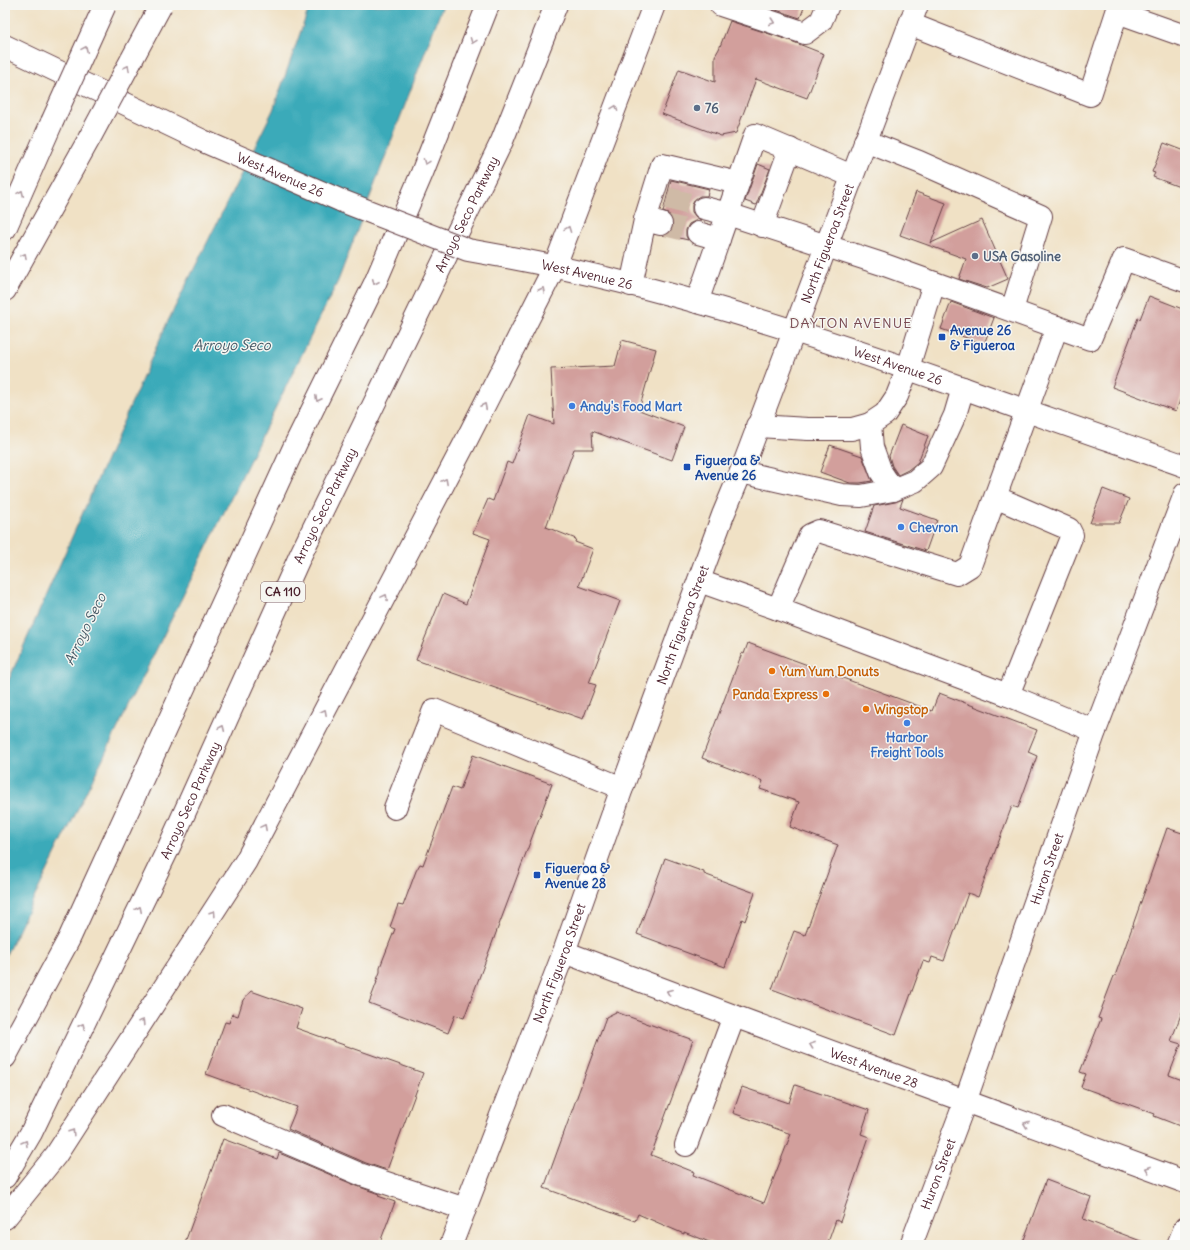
<svg xmlns="http://www.w3.org/2000/svg" width="1190" height="1250" font-family="Delius,sans-serif">
<style>
.water{fill:#3baab9;stroke:#426472}
.building{fill:#d29f9c}
.lines{fill:none;stroke-linecap:round;stroke-linejoin:round}
.minor-tunnel{stroke:#cfbaa6;stroke-width:22;stroke-dasharray:22 11;stroke-linecap:butt}
.minor-casing{stroke:#633c42;stroke-width:24}
.major-casing{stroke:#633c42;stroke-width:24}
.highway-casing{stroke:#633c42;stroke-width:24}
.minor{stroke:#fff;stroke-width:22}
.major{stroke:#fff;stroke-width:22}
.highway{stroke:#fff;stroke-width:22}
.major-bridge-casing{stroke:#633c42;stroke-width:24;stroke-linecap:butt}
.highway-bridge-casing{stroke:#633c42;stroke-width:24;stroke-linecap:butt}
.major-bridge{stroke:#fff;stroke-width:22}
.highway-bridge{stroke:#fff;stroke-width:22}
.oneway{stroke:#ae9aa0}
.service-dot{fill:#5c6f8a;stroke:#f6f6f2;stroke-width:1.5}
.transit-dot{fill:#1a4fb4;stroke:#f6f6f2;stroke-width:1.5}
.shop-dot{fill:#3f7fe0;stroke:#f6f6f2;stroke-width:1.5}
.food-dot{fill:#e8710a;stroke:#f6f6f2;stroke-width:1.5}
.labels{text-anchor:middle;stroke-width:3;stroke-linejoin:round;paint-order:stroke}
.shield{fill:#f6f6f2;stroke:#7e6067;stroke-width:1}
.shield-label{font-size:12px;font-weight:bold;fill:#4a1f2b}
.service-label{font-size:13px;font-weight:bold;fill:#4e5e75;stroke:#f6f6f2;text-anchor:start}
.street-label{font-size:13px;fill:#4a1f2b;stroke:#f6f6f2}
.transit-label{font-size:13px;font-weight:bold;fill:#164399;stroke:#f6f6f2;text-anchor:start}
.shop-label{font-size:13px;font-weight:bold;fill:#366cbe;stroke:#f6f6f2;text-anchor:start}
.food-label{font-size:13px;font-weight:bold;fill:#c56008;stroke:#f6f6f2;text-anchor:start}
.neighbourhood-label{font-size:14px;letter-spacing:1px;fill:#7a4c53;stroke:#f6f6f2}
.water-label{font-size:14px;font-style:italic;fill:#445764;stroke:#f6f6f2}
</style>
<rect width="100%" height="100%" fill="#f6f6f2"/>
<filter id="ink" filterUnits="userSpaceOnUse"><feTurbulence type="fractalNoise" baseFrequency=".025" numOctaves="2"/><feDisplacementMap in="SourceGraphic" scale="8" xChannelSelector="R" yChannelSelector="G"/><feConvolveMatrix kernelMatrix="1 2 1 2 8 2 1 2 1" color-interpolation-filters="sRGB"/></filter>
<filter id="wash" filterUnits="userSpaceOnUse"><feTurbulence type="fractalNoise" baseFrequency=".012" numOctaves="4" result="noise"/><feDisplacementMap in="SourceGraphic" scale="16" xChannelSelector="R" yChannelSelector="G"/><feGaussianBlur stdDeviation="0.9" result="paint"/><feColorMatrix in="noise" values="0 0 0 0 0 0 0 0 0 0 0 0 0 0 0 0 0 1.4 0 .05"/><feComposite in="paint" operator="in"/></filter>
<g filter="url(#wash)">
<rect width="100%" height="100%" fill="#f0e1c5"/>
<polygon class="water" points="310,5 443,5 338,281 5,957 5,688 166,325 273,110"/>
<g id="blocks">
<g class="building">
<polygon points="761,5 805,5 800,18"/>
<polygon points="730,21 791,41 824,54 807,98 756,79 736,133 721,136 662,114 679,69 715,82 715,56 719,49"/>
<polygon points="1164,143 1185,151 1185,189 1153,177 1155,173 1152,172"/>
<polygon points="758,164 770,169 756,205 745,201"/>
<polygon points="671,180 709,189 707,196 700,196 695,199 692,205 692,212 696,217 701,220 695,221 689,224 686,230 686,236 688,240 667,235 670,232 673,227 673,221 670,215 663,212"/>
<polygon points="916,192 946,203 931,243 982,220 1008,279 987,288 959,279 966,259 900,235"/>
<polygon points="1149,296 1185,310 1185,387 1176,411 1112,387 1138,318 1140,319"/>
<polygon points="951,302 994,318 984,344 941,329"/>
<polygon points="622,340 656,349 639,410 684,427 672,460 592,431 593,449 574,449 546,527 576,539 575,542 593,549 579,586 620,601 589,683 596,685 583,719 416,660 443,594 466,604 490,539 473,533 488,499 493,501 507,462 512,464 530,415 554,424 551,369 615,366"/>
<polygon points="901,425 928,436 918,462 908,470 898,475 892,466 889,456"/>
<polygon points="830,445 862,456 872,481 860,483 850,483 820,472"/>
<polygon points="1103,489 1129,499 1119,523 1090,523"/>
<polygon points="903,499 900,507 937,520 926,551 865,532 874,506 895,502"/>
<polygon points="748,643 932,711 939,693 1037,730 1028,752 1037,756 1018,808 1012,806 978,897 968,893 944,961 932,957 930,963 923,961 896,1035 772,989 794,931 805,935 838,845 790,827 799,802 760,789 763,781 702,758 742,653 744,654"/>
<polygon points="473,755 552,784 464,1018 455,1015 448,1033 369,1003 377,982 376,982 380,972 380,967 395,929 390,927 398,905 403,906 416,871 420,864 423,865 452,787 460,790"/>
<polygon points="1167,828 1185,834 1185,1004 1171,1041 1181,1044 1169,1075 1185,1081 1185,1128 1154,1116 1155,1114 1081,1087 1086,1074 1080,1072 1101,1019 1098,1018 1114,976 1115,976"/>
<polygon points="665,858 704,872 704,874 755,893 745,921 742,919 725,967 637,934"/>
<polygon points="251,991 302,1009 296,1028 423,1073 387,1170 366,1163 288,1129 297,1107 206,1074 225,1022 229,1023 232,1014 238,1016 243,1000"/>
<polygon points="616,1012 693,1040 651,1155 694,1172 693,1175 764,1203 791,1134 733,1113 742,1087 789,1103 795,1085 869,1110 861,1134 869,1137 840,1222 836,1220 827,1245 717,1245 684,1232 684,1234 638,1214 635,1221 544,1188 606,1017"/>
<polygon points="223,1139 277,1159 279,1153 357,1186 379,1194 378,1196 395,1202 379,1245 184,1245"/>
<polygon points="1046,1180 1091,1197 1083,1219 1146,1243 1146,1245 1022,1245"/>
</g>
</g>
</g>
<g filter="url(#ink)">
<use href="#blocks" fill-opacity="0" stroke="#633c42" stroke-width="1"/>
<g class="lines">
<g class="minor-tunnel">
<polyline points="667,198 704,208"/>
<polyline points="661,224 698,233"/>
</g>
<g class="minor-casing">
<g id="minor">
<polyline points="721,5 805,33 821,21 828,5"/>
<polyline points="910,24 1090,95 1117,12 1185,36"/>
<polyline points="865,141 919,162 1041,216 1012,310"/>
<polyline points="704,208 728,214 882,264 1090,339 1124,259 1185,281"/>
<polyline points="645,220 662,165 738,183"/>
<polyline points="762,226 790,149"/>
<polyline points="698,233 719,239 755,135 852,176"/>
<polyline points="555,266 654,5"/>
<polyline points="631,285 645,220 661,224"/>
<polyline points="697,302 719,239"/>
<polyline points="870,424 872,447 881,472 893,490"/>
<polyline points="757,426 808,429 852,429 870,424 885,414 897,396 908,368 934,283"/>
<polyline points="741,472 842,495 861,496 893,490 915,481 931,467 955,415 963,388"/>
<polyline points="995,497 1069,529 1072,535 1008,695 778,609 810,535 819,531 957,574 970,566 1057,327"/>
<polyline points="699,581 778,609"/>
<polyline points="1008,695 1095,731"/>
<polyline points="395,808 434,710 622,788"/>
<path id="s1" d="M564,952L734,1016L1185,1182"/>
<polyline points="223,1115 362,1175 465,1209"/>
<polyline points="686,1145 734,1016"/>
<path id="s2" d="M911,1245L965,1102L1095,731L1185,494"/>
<polyline points="1178,1245 1185,1228"/>
</g>
</g>
<g class="major-casing">
<g id="major">
<path id="s3" d="M5,46L203,141L342,201"/>
<path id="s4" d="M507,257C662,286 814,335 963,388C1037,415 1111,440 1185,466"/>
<path id="s5" d="M451,1245L564,952L622,788L723,515L741,472L917,5"/>
</g>
</g>
<g class="highway-casing">
<g id="highway">
<polyline points="5,229 52,122"/>
<polyline points="5,290 89,139"/>
<polyline points="5,1057 69,939 296,443 375,283 422,173 488,5"/>
<path id="s6" d="M5,1177L31,1133L169,847L301,554L502,141L556,5"/>
<polyline points="5,1218 56,1155 246,861 466,441 555,266"/>
</g>
</g>
<use href="#minor" class="minor"/>
<use href="#major" class="major"/>
<use href="#highway" class="highway"/>
<g class="major-bridge-casing">
<polyline id="major-bridge" points="342,201 468,250 507,257"/>
</g>
<g class="highway-bridge-casing">
<g id="highway-bridge">
<polyline points="52,122 105,5"/>
<polyline points="89,139 161,5"/>
</g>
</g>
<use href="#major-bridge" class="major-bridge"/>
<use href="#highway-bridge" class="highway-bridge"/>
</g>
<defs><path id="oneway-chevron" d="M-2-3.5L2.5 0L-2 3.5" fill="none" stroke-width="1.6" stroke-linecap="round" stroke-linejoin="round"/></defs>
<g class="oneway">
<use href="#oneway-chevron" transform="translate(772 22) rotate(19)"/>
<use href="#oneway-chevron" transform="translate(473 41) rotate(111)"/>
<use href="#oneway-chevron" transform="translate(85 49) rotate(-66)"/>
<use href="#oneway-chevron" transform="translate(127 68) rotate(-62)"/>
<use href="#oneway-chevron" transform="translate(615 108) rotate(-69)"/>
<use href="#oneway-chevron" transform="translate(426 162) rotate(111)"/>
<use href="#oneway-chevron" transform="translate(21 193) rotate(-66)"/>
<use href="#oneway-chevron" transform="translate(568 229) rotate(-69)"/>
<use href="#oneway-chevron" transform="translate(24 256) rotate(-61)"/>
<use href="#oneway-chevron" transform="translate(375 282) rotate(115)"/>
<use href="#oneway-chevron" transform="translate(542 290) rotate(-63)"/>
<use href="#oneway-chevron" transform="translate(318 399) rotate(116)"/>
<use href="#oneway-chevron" transform="translate(484 406) rotate(-63)"/>
<use href="#oneway-chevron" transform="translate(445 481) rotate(-62)"/>
<use href="#oneway-chevron" transform="translate(385 597) rotate(-62)"/>
<use href="#oneway-chevron" transform="translate(324 712) rotate(-62)"/>
<use href="#oneway-chevron" transform="translate(222 728) rotate(-66)"/>
<use href="#oneway-chevron" transform="translate(264 827) rotate(-62)"/>
<use href="#oneway-chevron" transform="translate(139 909) rotate(-64)"/>
<use href="#oneway-chevron" transform="translate(213 913) rotate(-57)"/>
<use href="#oneway-chevron" transform="translate(669 992) rotate(-159)"/>
<use href="#oneway-chevron" transform="translate(142 1022) rotate(-57)"/>
<use href="#oneway-chevron" transform="translate(82 1026) rotate(-64)"/>
<use href="#oneway-chevron" transform="translate(812 1045) rotate(-160)"/>
<use href="#oneway-chevron" transform="translate(1026 1124) rotate(-160)"/>
<use href="#oneway-chevron" transform="translate(72 1132) rotate(-57)"/>
<use href="#oneway-chevron" transform="translate(25 1143) rotate(-59)"/>
<use href="#oneway-chevron" transform="translate(1148 1169) rotate(-160)"/>
</g>
</g>
<g class="service-dot">
<circle cx="697" cy="108" r="4"/>
<circle cx="975" cy="256" r="4"/>
</g>
<g class="transit-dot">
<rect x="938" y="333" width="8" height="8" rx="2"/>
<rect x="683" y="463" width="8" height="8" rx="2"/>
<rect x="533" y="871" width="8" height="8" rx="2"/>
</g>
<g class="shop-dot">
<circle cx="572" cy="406" r="4"/>
<circle cx="901" cy="527" r="4"/>
<circle cx="907" cy="723" r="4"/>
</g>
<g class="food-dot">
<circle cx="772" cy="671" r="4"/>
<circle cx="826" cy="694" r="4"/>
<circle cx="866" cy="709" r="4"/>
</g>
<g class="labels">
<rect class="shield" x="261" y="582" width="44" height="20" rx="3"/>
<g class="shield-label">
<text x="283" y="596">CA 110</text>
</g>
<g class="service-label">
<text x="705" y="113">76</text>
<text x="983" y="261">USA Gasoline</text>
</g>
<g class="street-label">
<text dy="5" stroke="none"><textPath href="#s3" startOffset="304">West Avenue 26</textPath></text>
<text dy="5" stroke="none"><textPath href="#s6" startOffset="1068">Arroyo Seco Parkway</textPath></text>
<text dy="5" stroke="none"><textPath href="#s5" startOffset="1070">North Figueroa Street</textPath></text>
<text dy="5" stroke="none"><textPath href="#s4" startOffset="82">West Avenue 26</textPath></text>
<text dy="5" stroke="none"><textPath href="#s4" startOffset="406">West Avenue 26</textPath></text>
<text dy="5" stroke="none"><textPath href="#s6" startOffset="744">Arroyo Seco Parkway</textPath></text>
<text dy="5" stroke="none"><textPath href="#s5" startOffset="662">North Figueroa Street</textPath></text>
<text dy="5" stroke="none"><textPath href="#s6" startOffset="420">Arroyo Seco Parkway</textPath></text>
<text dy="5" stroke="none"><textPath href="#s2" startOffset="400">Huron Street</textPath></text>
<text dy="5" stroke="none"><textPath href="#s5" startOffset="302">North Figueroa Street</textPath></text>
<text dy="5" stroke="none"><textPath href="#s1" startOffset="331">West Avenue 28</textPath></text>
<text dy="5" stroke="none"><textPath href="#s2" startOffset="76">Huron Street</textPath></text>
</g>
<g class="transit-label">
<text x="950" y="335">Avenue 26<tspan x="950" dy="15">&amp; Figueroa</tspan></text>
<text x="695" y="465">Figueroa &amp;<tspan x="695" dy="15">Avenue 26</tspan></text>
<text x="545" y="873">Figueroa &amp;<tspan x="545" dy="15">Avenue 28</tspan></text>
</g>
<g class="shop-label">
<text x="580" y="411">Andy's Food Mart</text>
<text x="909" y="532">Chevron</text>
<text x="907" y="742" text-anchor="middle">Harbor<tspan x="907" dy="15">Freight Tools</tspan></text>
</g>
<g class="food-label">
<text x="780" y="676">Yum Yum Donuts</text>
<text x="818" y="699" text-anchor="end">Panda Express</text>
<text x="874" y="714">Wingstop</text>
</g>
<g class="neighbourhood-label">
<text x="851" y="328">DAYTON AVENUE</text>
</g>
<g class="water-label">
<text x="232" y="350">Arroyo Seco</text>
<text transform="translate(85 629) rotate(-64)" y="5">Arroyo Seco</text>
</g>
</g>
<rect width="1190" height="1250" fill="none" stroke="#f6f6f2" stroke-width="20"/>
</svg>
